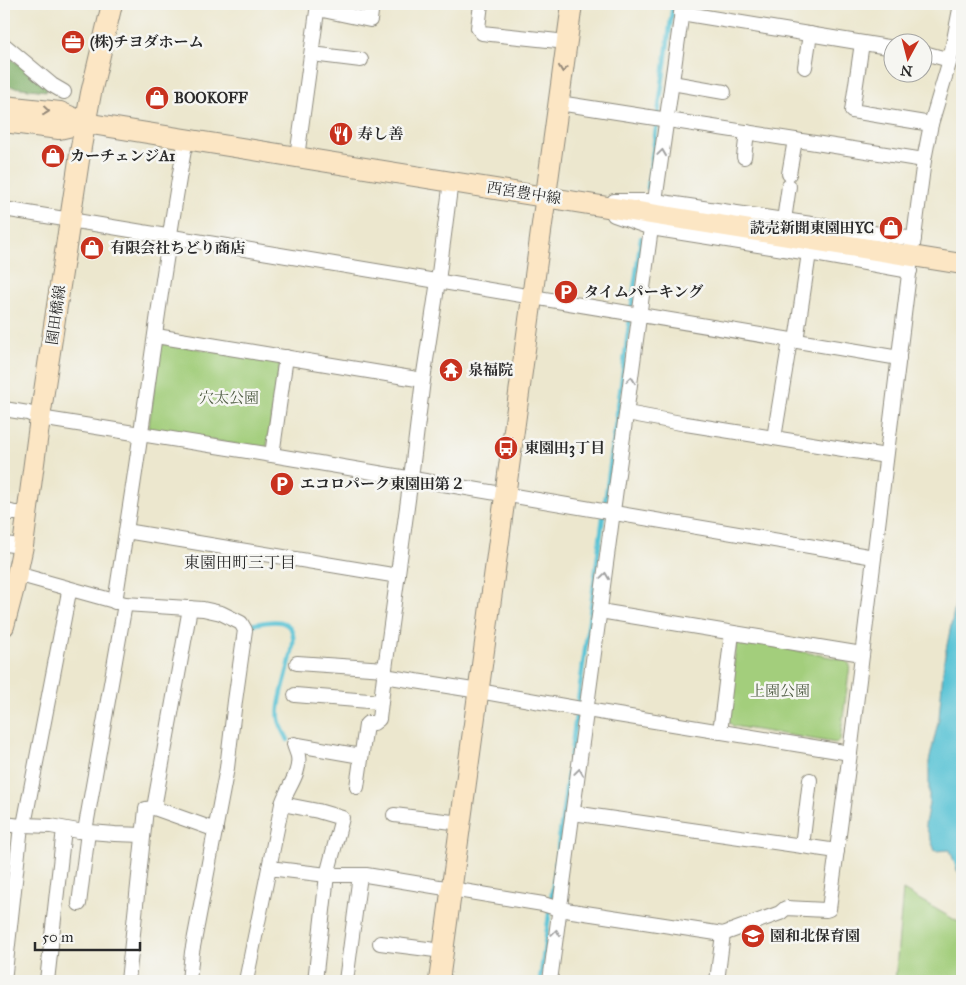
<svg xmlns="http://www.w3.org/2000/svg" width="966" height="985" font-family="'IM FELL Great Primer','Noto Serif JP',serif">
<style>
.green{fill:#a3ce7b;stroke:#677c53}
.forest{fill:#82b16b;stroke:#566e4b}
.water{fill:#59c3d5;stroke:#427780}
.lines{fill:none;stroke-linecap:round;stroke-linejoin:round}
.stream{stroke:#59c3d5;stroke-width:4.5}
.street-casing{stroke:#8c897c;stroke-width:16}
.secondary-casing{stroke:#8c897c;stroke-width:22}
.street{stroke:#fff;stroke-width:14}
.secondary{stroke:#fce6c4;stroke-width:20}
.oneway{stroke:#948878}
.oneway2{stroke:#a0a0a0}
.labels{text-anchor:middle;stroke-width:5;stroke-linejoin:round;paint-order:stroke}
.poi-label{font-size:15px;font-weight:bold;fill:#2b2b2b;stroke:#f6f6f2;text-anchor:start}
.street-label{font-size:15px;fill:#2b2b2b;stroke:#f6f6f2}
.park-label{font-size:15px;fill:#4f5c43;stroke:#f6f6f2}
.neighbourhood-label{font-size:16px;fill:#2b2b2b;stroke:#f6f6f2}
</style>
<rect width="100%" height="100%" fill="#f6f6f2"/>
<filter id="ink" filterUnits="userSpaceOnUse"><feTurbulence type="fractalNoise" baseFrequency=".02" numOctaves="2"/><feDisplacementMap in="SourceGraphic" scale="10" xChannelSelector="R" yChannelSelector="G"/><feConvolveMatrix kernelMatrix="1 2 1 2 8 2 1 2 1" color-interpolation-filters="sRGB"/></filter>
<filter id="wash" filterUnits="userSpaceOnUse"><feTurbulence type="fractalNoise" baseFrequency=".0096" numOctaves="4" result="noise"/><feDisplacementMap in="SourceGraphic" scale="20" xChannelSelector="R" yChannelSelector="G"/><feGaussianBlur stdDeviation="1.12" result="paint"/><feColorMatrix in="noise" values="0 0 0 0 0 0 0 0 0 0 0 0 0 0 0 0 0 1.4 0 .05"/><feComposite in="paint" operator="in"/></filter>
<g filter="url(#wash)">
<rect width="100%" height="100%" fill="#ece7ce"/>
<g class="green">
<polygon points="165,343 280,363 267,446 264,449 151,430 149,425 160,347"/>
<polygon points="742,640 846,660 850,665 840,740 836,743 733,726 728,721 736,644"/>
<polygon points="903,890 962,924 962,981 895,981"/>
</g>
<polygon class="forest" points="4,53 47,86 47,91 4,86"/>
<polygon class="water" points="962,526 962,878 957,870 950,850 935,851 925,824 929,803 929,762 939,718 944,660 960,581 961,529"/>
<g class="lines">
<g class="stream">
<polyline points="648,188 673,4"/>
<path d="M251,625C260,623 272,620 281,622C285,623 289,626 291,629C301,644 275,697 279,719C280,726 285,733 288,740"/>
<polyline points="540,981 641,238"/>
</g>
</g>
</g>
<g filter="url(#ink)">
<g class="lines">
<g class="street-casing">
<g id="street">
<polyline points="481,4 478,28 482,33 567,42"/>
<polyline points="318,9 370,20 372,4"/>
<polyline points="681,13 894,48"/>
<polyline points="862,43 852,111 931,124"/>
<polyline points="4,45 52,85 64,92"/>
<polyline points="924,53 950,60"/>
<polyline points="312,54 361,60"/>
<polyline points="805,67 810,34"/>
<polyline points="672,83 724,92"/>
<polyline points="559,103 924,160"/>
<polyline points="297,157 318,4"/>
<polyline points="744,157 747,132"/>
<polyline points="789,174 795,140"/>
<polyline points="451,181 438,281 423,380 411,478 384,676 479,691 581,709 850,753"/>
<polyline points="614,201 655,201 914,239"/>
<polyline points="655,201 683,4"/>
<polyline points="4,209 899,358"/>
<polyline points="614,215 651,228 809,253 910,271"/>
<polyline points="784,220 789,186"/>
<polyline points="913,245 924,160 931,124 950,60 961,4"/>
<polyline points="156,336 423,380"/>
<polyline points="796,341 809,253"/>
<polyline points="4,409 28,413 40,418 272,455 874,557"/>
<polyline points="627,413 686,424 886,456"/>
<polyline points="774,438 790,340"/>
<polyline points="272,455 286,357"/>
<polyline points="4,510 14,513 27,513"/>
<path d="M126,531C147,401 162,269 186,139"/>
<polyline points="4,544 23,546"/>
<polyline points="17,574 125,604 203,609 221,613 241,623 245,630 235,701 227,768 192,952 189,981"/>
<polyline points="115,602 126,531 398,576"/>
<polyline points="600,611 862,654"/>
<polyline points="297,663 385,669"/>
<polyline points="295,695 381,702"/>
<polyline points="720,732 732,633"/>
<polyline points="298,745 361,756"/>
<polyline points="357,787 366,725 368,723 374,723 379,719 384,676"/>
<polyline points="282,804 318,811 342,818 327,875 315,981"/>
<polyline points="154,808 190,608"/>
<polyline points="573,813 837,851"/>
<polyline points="394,815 461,823"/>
<polyline points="4,824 21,826 24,825 51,826 78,831 115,834 143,835"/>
<polyline points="24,825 68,597 71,590"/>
<polyline points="85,831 125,604"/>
<polyline points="802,846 810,780"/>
<path d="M269,868L282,804C287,788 301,773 298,756C297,752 295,748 294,744"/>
<polyline points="79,904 88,832"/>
<polyline points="380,943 443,951"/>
<polyline points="4,981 21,826"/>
<polyline points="47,981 64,829"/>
<polyline points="128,981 146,809 154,808 216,830"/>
<polyline points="246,981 269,868 327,875 366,875 543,904 559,909 723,934 780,913 786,908 826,910 829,909 850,753 910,266"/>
<polyline points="346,981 360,875"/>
<polyline points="550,981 651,228"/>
<polyline points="717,981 723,934"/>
</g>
</g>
<g class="secondary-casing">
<g id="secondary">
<polyline points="4,106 60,112 85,123 962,264"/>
<polyline points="4,122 59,129 85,123"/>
<polyline points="4,626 14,588 23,546 40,418 81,147 91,93 112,4"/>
<polyline points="439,981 572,4"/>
</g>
</g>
<use href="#street" class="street"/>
<use href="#secondary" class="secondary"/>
</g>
<defs><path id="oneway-chevron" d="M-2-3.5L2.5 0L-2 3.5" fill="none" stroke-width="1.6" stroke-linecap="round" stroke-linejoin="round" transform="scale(1.25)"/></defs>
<g class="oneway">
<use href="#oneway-chevron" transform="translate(563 69) rotate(98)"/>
<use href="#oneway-chevron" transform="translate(46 111) rotate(6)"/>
</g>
<g class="oneway2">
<use href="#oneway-chevron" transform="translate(662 153) rotate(-82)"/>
<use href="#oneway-chevron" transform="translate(631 380) rotate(-82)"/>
<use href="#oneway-chevron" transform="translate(605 576) rotate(-82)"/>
<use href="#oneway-chevron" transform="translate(579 772) rotate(-82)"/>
<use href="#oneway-chevron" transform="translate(556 933) rotate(-82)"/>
</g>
</g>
<defs>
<g id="office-disc" transform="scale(1.25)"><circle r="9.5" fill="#c8321e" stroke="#f6f6f2"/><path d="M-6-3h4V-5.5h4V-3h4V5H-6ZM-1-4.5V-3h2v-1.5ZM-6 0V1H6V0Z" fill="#fff"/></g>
<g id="shop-disc" transform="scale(1.25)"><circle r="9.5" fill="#c8321e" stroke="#f6f6f2"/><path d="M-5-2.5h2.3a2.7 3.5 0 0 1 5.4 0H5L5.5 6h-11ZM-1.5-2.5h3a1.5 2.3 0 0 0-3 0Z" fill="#fff"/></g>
<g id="restaurant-disc" transform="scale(1.25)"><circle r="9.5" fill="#c8321e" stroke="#f6f6f2"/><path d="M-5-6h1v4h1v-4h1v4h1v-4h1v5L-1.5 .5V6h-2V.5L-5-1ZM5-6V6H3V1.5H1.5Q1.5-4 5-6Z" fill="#fff"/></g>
<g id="parking-disc" transform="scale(1.25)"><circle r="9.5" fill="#c8321e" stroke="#f6f6f2"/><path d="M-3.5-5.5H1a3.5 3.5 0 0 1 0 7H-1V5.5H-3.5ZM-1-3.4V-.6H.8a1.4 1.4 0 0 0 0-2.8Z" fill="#fff"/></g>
<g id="temple-disc" transform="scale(1.25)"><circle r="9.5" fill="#c8321e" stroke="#f6f6f2"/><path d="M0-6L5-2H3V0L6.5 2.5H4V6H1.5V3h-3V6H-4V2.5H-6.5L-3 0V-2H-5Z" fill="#fff"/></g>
<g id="bus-disc" transform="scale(1.25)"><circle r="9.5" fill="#c8321e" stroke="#f6f6f2"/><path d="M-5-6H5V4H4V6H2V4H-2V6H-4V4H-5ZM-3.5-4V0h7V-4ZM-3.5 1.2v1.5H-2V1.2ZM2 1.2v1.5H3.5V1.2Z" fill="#fff"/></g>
<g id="school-disc" transform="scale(1.25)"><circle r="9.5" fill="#c8321e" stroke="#f6f6f2"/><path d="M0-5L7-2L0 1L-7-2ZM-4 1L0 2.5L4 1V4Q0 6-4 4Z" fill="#fff"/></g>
</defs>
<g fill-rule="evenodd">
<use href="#office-disc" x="73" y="42"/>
<use href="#shop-disc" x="157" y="98"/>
<use href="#restaurant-disc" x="341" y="134"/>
<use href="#shop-disc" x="53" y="156"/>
<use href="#shop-disc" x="891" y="228"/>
<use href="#shop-disc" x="92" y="248"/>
<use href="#parking-disc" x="566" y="292"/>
<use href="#temple-disc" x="451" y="370"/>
<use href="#bus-disc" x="506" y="448"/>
<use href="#parking-disc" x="282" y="484"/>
<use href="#school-disc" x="753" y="936"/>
</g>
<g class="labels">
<g class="poi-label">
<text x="90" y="47">(株)チヨダホーム</text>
<text x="174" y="103">BOOKOFF</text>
<text x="358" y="139">寿し善</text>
<text x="70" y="161">カーチェンジA1</text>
<text x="874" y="233" text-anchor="end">読売新聞東園田YC</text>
<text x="110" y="253">有限会社ちどり商店</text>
<text x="584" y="297">タイムパーキング</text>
<text x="468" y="375">泉福院</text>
<text x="524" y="453">東園田3丁目</text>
<text x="300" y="489">エコロパーク東園田第２</text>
<text x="770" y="941">園和北保育園</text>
</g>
<g class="street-label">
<text transform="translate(524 193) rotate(9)" y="5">西宮豊中線</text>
<text transform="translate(56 315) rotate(-82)" y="5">園田橋線</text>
</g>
<g class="park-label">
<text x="229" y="403">穴太公園</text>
<text x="780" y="696">上園公園</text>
</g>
<g class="neighbourhood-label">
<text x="240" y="568">東園田町三丁目</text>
</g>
</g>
<rect width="966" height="985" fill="none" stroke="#f6f6f2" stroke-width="20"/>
<g transform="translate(908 58) rotate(187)"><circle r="24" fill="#f6f6f2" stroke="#a5a5a2"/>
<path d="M0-4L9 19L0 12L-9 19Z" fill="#c8321e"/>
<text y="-8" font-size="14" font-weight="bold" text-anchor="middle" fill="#2b2b2b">N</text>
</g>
<path d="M35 942v8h105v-8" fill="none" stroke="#2b2b2b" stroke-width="2.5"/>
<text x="42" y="942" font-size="15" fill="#2b2b2b" stroke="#f6f6f2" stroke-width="4" paint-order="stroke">50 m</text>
</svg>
